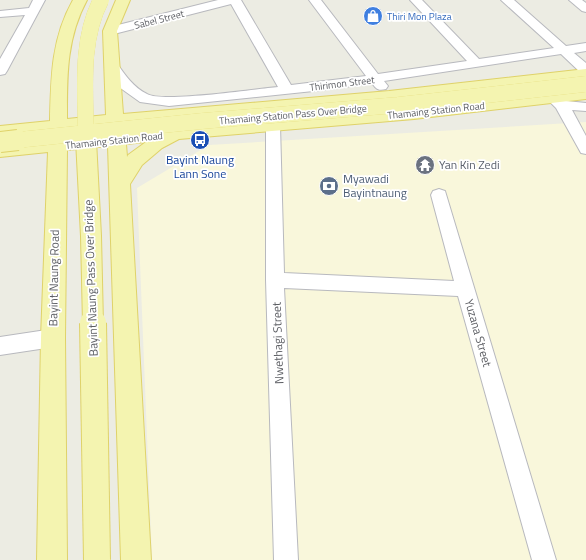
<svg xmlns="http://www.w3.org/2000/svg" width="586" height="560" font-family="'Titillium Web',sans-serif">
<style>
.commercial{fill:#f9f7db}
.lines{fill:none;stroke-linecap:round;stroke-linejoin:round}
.minor-casing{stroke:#b8b9be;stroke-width:2}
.major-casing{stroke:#dfd269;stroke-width:2}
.minor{fill:#fff;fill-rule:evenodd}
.major{fill:#f4f4b0;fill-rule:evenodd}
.major-bridge-far2-casing{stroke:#dfd269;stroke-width:16;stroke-linecap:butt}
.major-bridge-far1-casing{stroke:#dfd269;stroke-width:22;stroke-linecap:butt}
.major-bridge-casing{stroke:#dfd269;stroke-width:28;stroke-linecap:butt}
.major-bridge-far2{stroke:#f4f4b0;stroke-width:16}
.major-bridge-far1{stroke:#f4f4b0;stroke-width:20}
.major-bridge{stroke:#f4f4b0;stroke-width:26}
.labels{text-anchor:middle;stroke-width:3.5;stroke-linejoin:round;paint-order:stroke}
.far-shop-label{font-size:10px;fill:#366cbe;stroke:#fff;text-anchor:start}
.far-street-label{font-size:10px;fill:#5b5d62;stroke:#fff}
.transit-label{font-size:12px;fill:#164399;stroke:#fff}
.worship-label{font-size:12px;fill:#5b616d;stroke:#fff;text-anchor:start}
.service-label{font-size:12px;fill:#4e5e75;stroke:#fff;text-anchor:start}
.street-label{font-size:12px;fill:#5b5d62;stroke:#fff}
</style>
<rect width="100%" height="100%" fill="#ecece3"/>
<polygon class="commercial" points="586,122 586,560 152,560 137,188 209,145"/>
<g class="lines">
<g class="minor-casing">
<g id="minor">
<polygon points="33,0 45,0 7,71 5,74 0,75 0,59 25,15 0,17 0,11 29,8"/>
<path d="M218,0H241L291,85L366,76L309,0H321L378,74L467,61L410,0H422L479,59L554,48L501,0H514L566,46L586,43V51L574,53L586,63V74L581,73L561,54L384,81L388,86L386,89C378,91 376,89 372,83L323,90L169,106L140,102L119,87L105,65L106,62H116C125,75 133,87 147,94C163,103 255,89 278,87L231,4L110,35L106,34L104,31L106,28Z"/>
<polygon points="569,0 582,0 586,3 586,12 582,11"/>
<polygon points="554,95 566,101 586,103 586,111 572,110 586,136 586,154 581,153 556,108 547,99 549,96"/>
<polygon points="273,120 278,122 280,125 284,273 454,281 431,195 433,191 439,189 445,191 556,560 532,560 458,296 284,288 298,560 274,560 266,280 266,125 268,122"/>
<polygon points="53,329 60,332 63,338 60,344 53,347 0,355 0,337"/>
</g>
</g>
<g class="major-casing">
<path id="major" d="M73,0H87C66,39 67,77 67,119L106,115L103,31L116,0H130L117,31L123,114L389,91L586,69V79L389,101L124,125L125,132L414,107L586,89V99L414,119L179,139L162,148L142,165L130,184L151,560H121L108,146L67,150L65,338L67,560H37L41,338L48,152L0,157V145L49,140V133L0,138V126L50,121C51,78 51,39 73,0ZM107,127V134L67,138V131ZM146,142L128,155L127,157L126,144Z"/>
</g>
<use href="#minor" class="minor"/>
<use href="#major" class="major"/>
<g class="major-bridge-far2-casing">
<g id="major-bridge-far2">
<polyline points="8,141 202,121 398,105 586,84"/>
<path d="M86,141C86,95 79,42 101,0"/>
</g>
</g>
<g class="major-bridge-far1-casing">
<g id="major-bridge-far1">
<polyline points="86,140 91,236 93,324"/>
<polyline points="0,142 18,140"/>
</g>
</g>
<g class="major-bridge-casing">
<polyline id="major-bridge" points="93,323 97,560"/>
</g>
<use href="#major-bridge-far2" class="major-bridge-far2"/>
<use href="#major-bridge-far1" class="major-bridge-far1"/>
<use href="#major-bridge" class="major-bridge"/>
</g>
<defs>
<g id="shop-disc" transform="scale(1)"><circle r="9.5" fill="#3f7fe0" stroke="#fff"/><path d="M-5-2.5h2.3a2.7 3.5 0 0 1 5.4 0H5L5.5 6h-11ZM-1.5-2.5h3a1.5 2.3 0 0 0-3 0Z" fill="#fff"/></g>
<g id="bus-disc" transform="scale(1)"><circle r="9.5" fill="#1a4fb4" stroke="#fff"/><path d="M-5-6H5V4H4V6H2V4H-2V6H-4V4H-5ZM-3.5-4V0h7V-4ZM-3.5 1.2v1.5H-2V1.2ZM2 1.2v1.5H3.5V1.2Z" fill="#fff"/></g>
<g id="temple-disc" transform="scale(1)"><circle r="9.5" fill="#6b7280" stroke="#fff"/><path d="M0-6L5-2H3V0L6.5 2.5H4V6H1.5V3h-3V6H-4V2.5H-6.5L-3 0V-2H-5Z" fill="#fff"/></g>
<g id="bank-disc" transform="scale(1)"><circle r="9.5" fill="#5c6f8a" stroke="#fff"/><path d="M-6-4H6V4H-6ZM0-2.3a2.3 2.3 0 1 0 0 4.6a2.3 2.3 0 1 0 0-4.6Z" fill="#fff"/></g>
</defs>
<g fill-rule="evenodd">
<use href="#shop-disc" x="373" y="16"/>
<use href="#bus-disc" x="200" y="140"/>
<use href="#temple-disc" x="425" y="165"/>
<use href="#bank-disc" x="329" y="186"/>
</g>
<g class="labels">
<g class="far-shop-label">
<text x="387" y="20">Thiri Mon Plaza</text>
</g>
<g class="far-street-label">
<text transform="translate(159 19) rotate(-14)" y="4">Sabel Street</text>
<text transform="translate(342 83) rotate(-7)" y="4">Thirimon Street</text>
<text transform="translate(436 110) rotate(-6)" y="4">Thamaing Station Road</text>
<text transform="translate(293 114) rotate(-5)" y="4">Thamaing Station Pass Over Bridge</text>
<text transform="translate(114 140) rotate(-6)" y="4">Thamaing Station Road</text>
</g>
<g class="transit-label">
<text x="200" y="164">Bayint Naung<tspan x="200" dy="14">Lann Sone</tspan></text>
</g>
<g class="worship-label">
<text x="439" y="169">Yan Kin Zedi</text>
</g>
<g class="service-label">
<text x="343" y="183">Myawadi<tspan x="343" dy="14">Bayintnaung</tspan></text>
</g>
<g class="street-label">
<text transform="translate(54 278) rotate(-89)" y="4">Bayint Naung Road</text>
<text transform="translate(91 278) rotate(-92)" y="4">Bayint Naung Pass Over Bridge</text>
<text transform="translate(478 333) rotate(74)" y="4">Yuzana Street</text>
<text transform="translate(278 343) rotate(-92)" y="4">Nwethagi Street</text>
</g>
</g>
</svg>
